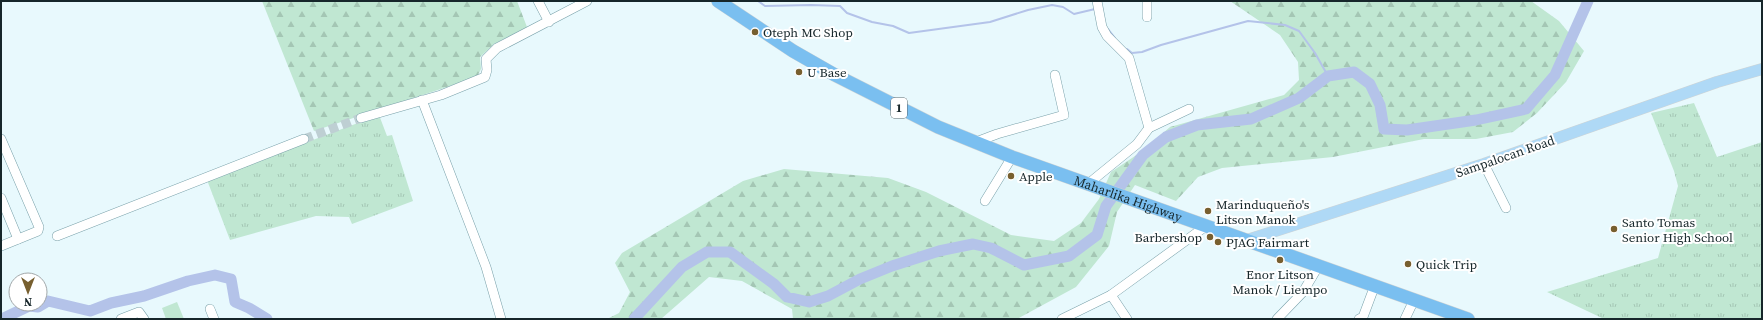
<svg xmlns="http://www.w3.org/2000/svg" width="1763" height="320" font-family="'Source Serif 4',serif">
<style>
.grass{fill:url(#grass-tufts)}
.forest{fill:url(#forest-firs)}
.pitch{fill:#c0e7d2}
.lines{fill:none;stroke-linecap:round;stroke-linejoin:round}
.stream{stroke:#b4c3e9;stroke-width:2}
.river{stroke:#b4c3e9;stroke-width:11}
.minor-tunnel{stroke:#becfd3;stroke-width:9;stroke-dasharray:9 4.5;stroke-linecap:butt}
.minor-casing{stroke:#79a1aa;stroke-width:10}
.major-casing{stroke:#d0d4d4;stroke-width:12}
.highway-casing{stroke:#d0d4d4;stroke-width:14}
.minor{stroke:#fff;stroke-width:9}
.major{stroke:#afd9f6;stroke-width:11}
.highway{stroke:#7abff0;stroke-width:13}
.poi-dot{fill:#775f2f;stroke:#fff;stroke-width:1.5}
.labels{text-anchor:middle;stroke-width:4;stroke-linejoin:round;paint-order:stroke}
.shield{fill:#fff;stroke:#5c676a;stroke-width:1}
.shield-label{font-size:12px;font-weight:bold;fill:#16262a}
.poi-label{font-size:13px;fill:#16262a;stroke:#fff;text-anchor:start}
.street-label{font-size:13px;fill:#16262a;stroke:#fff}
</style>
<defs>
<pattern id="grass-tufts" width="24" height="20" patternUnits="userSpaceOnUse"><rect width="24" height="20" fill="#c0e7d2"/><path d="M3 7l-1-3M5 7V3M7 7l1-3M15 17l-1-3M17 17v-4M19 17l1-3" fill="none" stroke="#a4c6b4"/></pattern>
<pattern id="forest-firs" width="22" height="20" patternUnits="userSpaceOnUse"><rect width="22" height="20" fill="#c0e7d2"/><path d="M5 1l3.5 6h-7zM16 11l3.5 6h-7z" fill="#a4c6b4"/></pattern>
</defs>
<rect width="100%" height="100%" fill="#e8f9fd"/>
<g class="grass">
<polygon points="1694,103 1717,157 1762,142 1762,319 1604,319 1547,292 1658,258 1678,186 1674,171 1651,113"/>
<polygon points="379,115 387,136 392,135 413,201 352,224 349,217 316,216 230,240 207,180"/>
</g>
<g class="forest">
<polygon points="262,1 517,1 527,27 494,44 480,57 481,69 477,77 314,131"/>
<polygon points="1230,1 1531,1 1559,21 1584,51 1566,82 1537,113 1513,132 1476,139 1424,139 1333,157 1222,168 1198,177 1176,201 1135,185 1117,212 1109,246 1076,287 1017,319 793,319 792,309 742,281 709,277 661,319 607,319 619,313 630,292 615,263 622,253 743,181 784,169 888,178 926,192 1011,235 1054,241 1081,223 1099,199 1111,172 1141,152 1170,127 1284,95 1299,80 1298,62 1280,35"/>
</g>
<polygon class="pitch" points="177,302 184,319 166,319 162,308"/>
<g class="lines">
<g class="stream">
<polyline points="758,1 765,6 811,5 840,6 847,13 872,22 893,26 909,33 990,22 1028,10 1052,5 1063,7 1074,14 1095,9 1096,10"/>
<polyline points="1108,29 1115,38"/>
<polyline points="1127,49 1132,53 1142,52 1161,45 1248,21 1285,25 1299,31 1315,53 1328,76"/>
</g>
<g class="river">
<polyline points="2,319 29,306 38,307 48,301 90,311 111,303 144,296 188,281 215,275 231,279 235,302 249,308 267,319"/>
<polyline points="634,319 682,267 707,252 730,252 774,284 787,297 809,302 828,296 860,279 892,266 939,251 973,244 991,248 1024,265 1069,256 1097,235 1106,206 1143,155 1166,137 1197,125 1251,119 1299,98 1328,76 1354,72 1370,84 1380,105 1384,129 1407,130 1476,120 1526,109 1555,75 1588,1"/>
</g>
<polyline class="minor-tunnel" points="304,139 361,118"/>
<g class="minor-casing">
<g id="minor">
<polyline points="538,1 549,22"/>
<polyline points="1097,1 1102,27 1107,36 1129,58 1149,128"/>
<polyline points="1147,17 1147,1"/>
<polyline points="422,100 486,267 501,319"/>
<polyline points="361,118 441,95 485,77 487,70 486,59 497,48 587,1"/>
<polyline points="1,139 39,227 38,231 1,246"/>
<polyline points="976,142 997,134 1064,115 1055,75"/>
<polyline points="1484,164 1506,208"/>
<polyline points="1088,184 1137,144 1149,128 1189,109"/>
<polyline points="1,198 18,239"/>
<polyline points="985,201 1012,157"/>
<polyline points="57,236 304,139"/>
<polyline points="1111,295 1127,319"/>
<polyline points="210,309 214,319"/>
<polyline points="121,319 139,312 144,319"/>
<polyline points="1062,319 1111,295 1206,226"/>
<polyline points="1277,319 1303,292 1319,265"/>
<polyline points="1359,319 1363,317 1375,285"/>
<polyline points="1405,319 1414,300"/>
</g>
</g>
<g class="major-casing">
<polyline id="major" points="1247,240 1484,164 1717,82 1762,69"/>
</g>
<g class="highway-casing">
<g id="highway">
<path id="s1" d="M718,1L793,51L835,75L938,127L1012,157L1468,319"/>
</g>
</g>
<use href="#minor" class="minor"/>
<use href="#major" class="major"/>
<use href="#highway" class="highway"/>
</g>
<g class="poi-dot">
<circle cx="755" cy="32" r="4"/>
<circle cx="799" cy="72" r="4"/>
<circle cx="1011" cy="176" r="4"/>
<circle cx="1208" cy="211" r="4"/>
<circle cx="1614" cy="229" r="4"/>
<circle cx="1210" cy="237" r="4"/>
<circle cx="1218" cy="242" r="4"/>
<circle cx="1280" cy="260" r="4"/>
<circle cx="1408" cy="264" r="4"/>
</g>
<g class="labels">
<rect class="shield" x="891" y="98" width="16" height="20" rx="3"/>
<g class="shield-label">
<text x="899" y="112">1</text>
</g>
<g class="poi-label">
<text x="763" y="37">Oteph MC Shop</text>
<text x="807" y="77">U Base</text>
<text x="1019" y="181">Apple</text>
<text x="1216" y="209">Marinduqueño's<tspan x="1216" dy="15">Litson Manok</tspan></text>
<text x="1622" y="227">Santo Tomas<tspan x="1622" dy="15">Senior High School</tspan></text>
<text x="1202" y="242" text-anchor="end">Barbershop</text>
<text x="1226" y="247">PJAG Fairmart</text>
<text x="1416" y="269">Quick Trip</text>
<text x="1280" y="279" text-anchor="middle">Enor Litson<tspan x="1280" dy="15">Manok / Liempo</tspan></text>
</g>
<g class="street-label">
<text transform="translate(1505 156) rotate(-19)" y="5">Sampalocan Road</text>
<text dy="5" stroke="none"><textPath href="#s1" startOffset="457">Maharlika Highway</textPath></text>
</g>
</g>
<rect width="1763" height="320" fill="none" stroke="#16262a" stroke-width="4"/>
<g transform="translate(28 292) rotate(180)"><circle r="19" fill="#ffffff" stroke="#a2a8aa"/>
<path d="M0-3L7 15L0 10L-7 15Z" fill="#775f2f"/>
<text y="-6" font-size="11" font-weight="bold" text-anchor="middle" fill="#16262a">N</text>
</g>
</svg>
